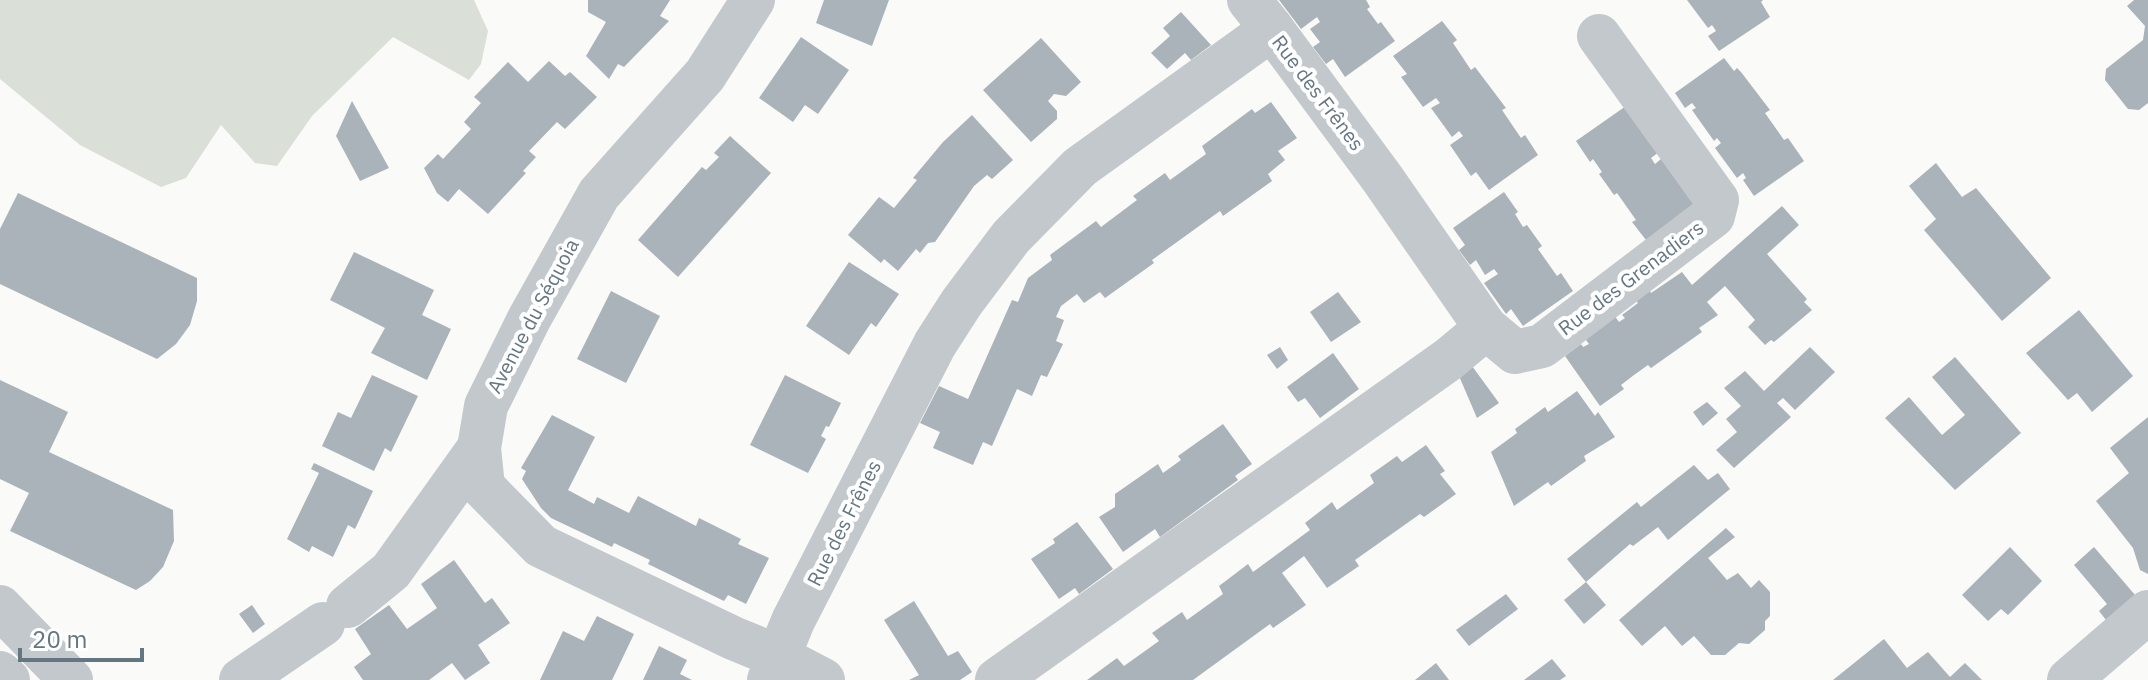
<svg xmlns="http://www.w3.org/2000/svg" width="2148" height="680" font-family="'IBM Plex Sans',sans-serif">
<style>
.green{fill:#dadfd7}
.building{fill:#aab3b9}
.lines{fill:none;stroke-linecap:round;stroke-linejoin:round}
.minor{stroke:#c3c8cc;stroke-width:44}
.labels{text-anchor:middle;stroke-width:8;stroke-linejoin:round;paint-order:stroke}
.street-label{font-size:20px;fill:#657683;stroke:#fff}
</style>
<rect width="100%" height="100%" fill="#fafaf8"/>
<polygon class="green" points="0,0 474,0 488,31 481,64 469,80 393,37 312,116 277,166 255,163 221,125 186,178 161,187 80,145 0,79"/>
<g class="building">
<polygon points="588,0 670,0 660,16 669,21 624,67 618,64 609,79 586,56 606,22 588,12"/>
<polygon points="824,0 889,0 872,46 816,23"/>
<polygon points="1279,0 1366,0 1370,7 1367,9 1378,24 1381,22 1395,41 1345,77 1333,59 1326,64 1313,47 1320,42 1310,29 1320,22 1317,17 1301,29"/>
<polygon points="1687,0 1763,0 1761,2 1770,17 1719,51 1708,36 1716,31 1712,25 1708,28"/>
<polygon points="2134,0 2148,0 2148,103 2139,110 2128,109 2105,80 2106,69 2143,40 2145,26 2127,6"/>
<polygon points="1181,12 1211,45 1191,60 1185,53 1167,69 1151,53 1170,36 1163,28"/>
<polygon points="1442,21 1457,40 1453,43 1471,70 1475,67 1506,108 1502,110 1521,138 1525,135 1538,155 1489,190 1476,172 1471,176 1450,145 1463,136 1459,131 1452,137 1431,108 1440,103 1436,98 1423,107 1401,77 1407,74 1393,56"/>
<polygon points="801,37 849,70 818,114 805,105 793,122 759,98"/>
<polygon points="1041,38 1081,82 1066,96 1054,94 1048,101 1057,111 1057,119 1031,142 983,90"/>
<polygon points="1724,58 1734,71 1737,68 1741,72 1770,110 1765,113 1784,140 1788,138 1804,161 1754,196 1743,180 1746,178 1743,173 1737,178 1715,148 1721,143 1717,138 1714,141 1692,110 1696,108 1692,103 1685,108 1675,93"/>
<polygon points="549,61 565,76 570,72 597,97 565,129 557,122 529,151 536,157 523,171 526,173 488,214 459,189 448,202 437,193 424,168 438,154 443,159 471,129 464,122 481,103 474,97 508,62 528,82"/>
<polygon points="352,101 389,168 360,181 336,136"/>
<polygon points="1271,102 1297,138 1278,151 1285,160 1268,174 1272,181 1223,216 1220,211 1152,260 1154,263 1105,298 1100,292 1084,303 1077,294 1061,306 1056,317 1064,320 1056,341 1063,344 1047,377 1041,375 1032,396 1017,389 992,446 983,442 973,465 933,448 940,432 920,423 939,386 968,399 1012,300 1018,302 1028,278 1052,260 1050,255 1096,221 1101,227 1137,200 1133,196 1165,173 1170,180 1206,154 1202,146 1252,109 1255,113"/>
<polygon points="1626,106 1659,152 1651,158 1655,164 1667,154 1696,205 1646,240 1632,222 1636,220 1617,193 1614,195 1599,174 1602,172 1593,159 1590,162 1576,141"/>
<polygon points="972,115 1013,160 992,179 987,175 974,186 935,242 928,243 920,253 916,249 898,271 884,259 881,263 848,235 879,197 894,208 917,180 913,178 943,142"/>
<polygon points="730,136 771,173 678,277 638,240 702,167 706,170 719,157 714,153"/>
<polygon points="1936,163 1962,197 1976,188 2051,278 2002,321 1924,230 1936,219 1909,186"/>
<polygon points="1504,192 1518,212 1515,214 1523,227 1527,225 1542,246 1538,249 1557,276 1561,273 1573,291 1523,326 1511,309 1506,314 1484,283 1498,274 1494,269 1485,275 1476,260 1470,265 1459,250 1465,245 1453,228"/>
<polygon points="18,193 197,278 197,301 190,325 176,344 157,359 0,284 0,229"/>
<polygon points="1782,206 1799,225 1767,254 1807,299 1804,302 1812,310 1774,342 1771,340 1765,345 1748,327 1755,320 1725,286 1707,302 1718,315 1699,328 1702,332 1651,368 1648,365 1634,375 1621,385 1624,389 1600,406 1565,356 1581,344 1583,347 1589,344 1583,336 1614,315 1619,322 1625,318 1622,315 1638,303 1635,300 1649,289 1651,293 1682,272 1692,285"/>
<polygon points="354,252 434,290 422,315 451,329 427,380 371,353 385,328 330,300"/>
<polygon points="849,262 899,294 876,327 871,323 849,355 806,326"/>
<polygon points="611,291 660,316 626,383 577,359"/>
<polygon points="1338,292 1361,322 1331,342 1310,312"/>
<polygon points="2079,310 2133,376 2092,412 2077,393 2068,400 2026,353"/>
<polygon points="1280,347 1288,360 1277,369 1267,355"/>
<polygon points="1810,347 1835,372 1795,410 1783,398 1777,403 1791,417 1734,468 1716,450 1737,432 1726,419 1741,406 1724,388 1745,371 1764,391"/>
<polygon points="1333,353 1359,389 1320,418 1305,398 1298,402 1287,387"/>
<polygon points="1955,357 2021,433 1955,490 1885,418 1909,397 1942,435 1965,415 1932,377"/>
<polygon points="1472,366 1499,403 1477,418 1459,376"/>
<polygon points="372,375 418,396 391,452 385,448 374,471 322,446 338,412 351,418"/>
<polygon points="785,375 841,403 829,427 826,426 821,436 826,439 808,473 750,445"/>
<polygon points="0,380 68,412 49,452 173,510 174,541 163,567 150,581 136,590 10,531 29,493 0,479"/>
<polygon points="1577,391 1595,416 1598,412 1615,437 1584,456 1586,461 1569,473 1551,486 1548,482 1514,506 1491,452 1517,433 1515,429 1545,407 1548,412"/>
<polygon points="1707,402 1718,413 1703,426 1693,412"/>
<polygon points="552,415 595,437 568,490 594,504 597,497 629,513 638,496 696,526 699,518 741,539 738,544 769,558 746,604 728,595 724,601 648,564 650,560 614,543 612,547 551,518 541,508 522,479 526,471 521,468"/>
<polygon points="2148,417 2148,574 2140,570 2133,548 2096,501 2129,473 2110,448"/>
<polygon points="1223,424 1252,464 1235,476 1238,480 1160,537 1155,529 1123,552 1099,517 1115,507 1115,494 1158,464 1163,473 1181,460 1178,456"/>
<polygon points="1426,445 1445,471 1440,474 1456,494 1424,517 1420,514 1355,560 1359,566 1327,588 1304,556 1282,573 1306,605 1273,628 1270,624 1193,680 1087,680 1117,658 1124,666 1159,641 1152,633 1182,612 1187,620 1223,594 1219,586 1248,564 1253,572 1310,530 1305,523 1332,502 1337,510 1374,483 1370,475 1397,456 1402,462"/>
<polygon points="314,463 373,491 355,529 348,525 333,557 312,546 309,552 287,539 319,473 311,469"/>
<polygon points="1694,465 1708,480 1718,473 1730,489 1668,540 1658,527 1633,546 1630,544 1586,582 1567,559 1637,502 1641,507"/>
<polygon points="1077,522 1113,569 1079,594 1075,588 1059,599 1031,559 1055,543 1053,539"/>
<polygon points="1726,528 1735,537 1708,558 1727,580 1738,573 1751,588 1759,580 1770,592 1770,616 1765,621 1765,630 1749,644 1739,643 1725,655 1711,655 1694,636 1682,646 1665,626 1642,646 1619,620"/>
<polygon points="2010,547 2042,581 2008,615 2001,609 1988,621 1962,595"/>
<polygon points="2094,547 2135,595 2106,620 2099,611 2107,604 2074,565"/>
<polygon points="454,560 485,603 492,598 510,623 478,645 490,663 465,680 452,663 429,680 363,680 354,667 371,654 355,629 389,605 407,629 437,608 421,584"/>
<polygon points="1586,582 1606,605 1584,624 1564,600"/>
<polygon points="1506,594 1518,609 1469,646 1456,630"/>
<polygon points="914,601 948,656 958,651 972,672 960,680 909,680 919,675 884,620"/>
<polygon points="252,605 265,624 253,633 239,614"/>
<polygon points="597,616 634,634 612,680 540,680 563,631 584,641"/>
<polygon points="1884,639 1907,668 1928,652 1950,677 1965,663 1982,680 1833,680"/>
<polygon points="659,646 687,660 680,674 692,680 643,680"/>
<polygon points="1552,659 1566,676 1560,680 1524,680"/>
<polygon points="1436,663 1449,680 1415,680"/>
</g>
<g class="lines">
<g class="minor">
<polyline points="753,0 705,75 599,194 529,319 486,406 479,448 483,487 541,546 733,638 779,657 823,680"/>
<polyline points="1249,0 1272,29"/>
<polyline points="1486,328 1515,352 1542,346 1713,216 1717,200 1599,36"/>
<polyline points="348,606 391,571 479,448"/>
<polyline points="0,607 71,680"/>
<polyline points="0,673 8,680"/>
<polyline points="241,680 323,624"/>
<polyline points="769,680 793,621 935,344 962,302 1011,237 1080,167 1272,29 1382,178 1486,328 1449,359 997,680"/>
<polyline points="2069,680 2148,612"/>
</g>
</g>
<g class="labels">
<g class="street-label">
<text transform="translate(1318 93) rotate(53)" y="7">Rue des Frênes</text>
<text transform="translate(1631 278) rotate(-37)" y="7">Rue des Grenadiers</text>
<text transform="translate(533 316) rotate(-62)" y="7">Avenue du Séquoia</text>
<text transform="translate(844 523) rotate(-63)" y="7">Rue des Frênes</text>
</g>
</g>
<path d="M20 648v12h122v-12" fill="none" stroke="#657683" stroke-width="4"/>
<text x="32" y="648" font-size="24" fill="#657683" stroke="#ffffff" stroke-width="6" paint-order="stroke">20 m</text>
</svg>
